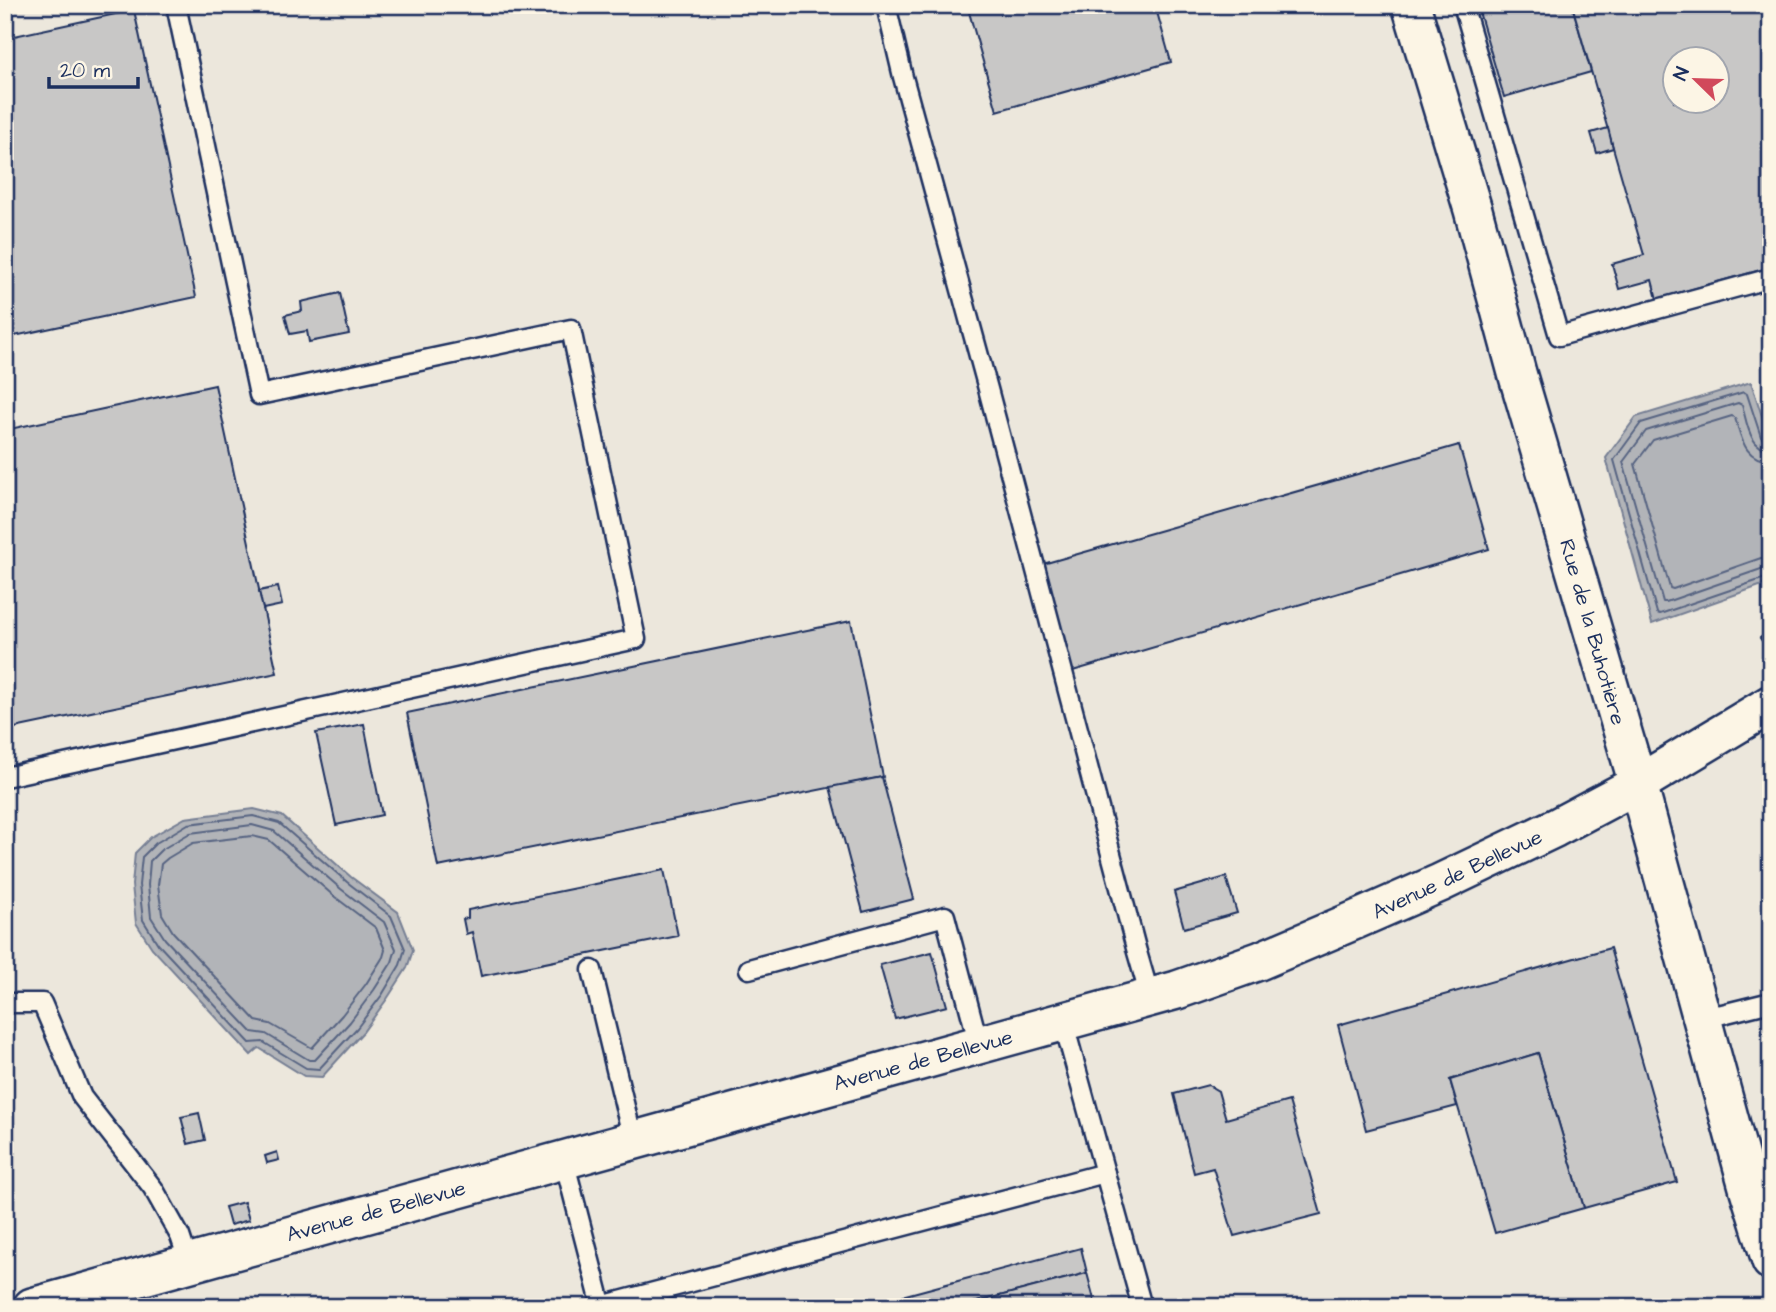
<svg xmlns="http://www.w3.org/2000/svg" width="1776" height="1312" font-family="'Architects Daughter',sans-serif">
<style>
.built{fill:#ece7dc;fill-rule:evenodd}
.water{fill:#b2b4b8;stroke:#767f94;stroke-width:2}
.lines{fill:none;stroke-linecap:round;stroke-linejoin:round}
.shore{stroke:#576482;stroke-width:2}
.building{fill:#c8c7c6;stroke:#1b2f5e;stroke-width:2;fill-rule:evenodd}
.lane-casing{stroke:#1b2f5e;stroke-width:23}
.street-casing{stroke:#1b2f5e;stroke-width:42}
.lane{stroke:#fcf5e5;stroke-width:18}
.street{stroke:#fcf5e5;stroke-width:37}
.labels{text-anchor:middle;stroke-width:5;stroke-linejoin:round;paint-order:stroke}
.street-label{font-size:21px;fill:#1b2f5e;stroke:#fcf5e5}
</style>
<rect width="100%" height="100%" fill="#fcf5e5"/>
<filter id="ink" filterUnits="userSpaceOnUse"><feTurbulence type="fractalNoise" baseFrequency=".0143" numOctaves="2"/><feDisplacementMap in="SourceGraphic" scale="14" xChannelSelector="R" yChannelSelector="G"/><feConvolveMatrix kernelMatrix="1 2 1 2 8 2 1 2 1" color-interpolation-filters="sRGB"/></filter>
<g filter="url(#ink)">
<path class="built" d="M5,5H1771V1307H5ZM1674,60H1716V102H1674Z"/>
<g class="water">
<polygon points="1751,382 1771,444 1771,582 1652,624 1606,458 1636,417"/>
<polygon points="254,809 282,816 351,877 398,912 413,950 407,968 387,999 363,1032 322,1077 304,1076 259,1048 251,1055 152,948 136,923 132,885 135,853 151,837 185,818"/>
</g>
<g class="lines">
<g class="shore">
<polyline points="1771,442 1765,441 1761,437 1747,394 1744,392 1641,423 1614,460 1657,613 1660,614 1771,576"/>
<path d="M1771,450C1749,449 1747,422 1742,405L1738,403L1646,431L1623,462L1663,602H1666L1764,568L1771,567"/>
<path d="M1771,461C1744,460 1742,439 1735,418L1732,416L1653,440L1635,464L1670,588L1673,589L1761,558L1771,557"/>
<polygon points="253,816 279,823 347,882 391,916 405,949 400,965 382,995 357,1028 319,1069 306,1068 263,1042 250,1043 158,944 143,920 139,885 142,857 156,843 188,824"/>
<polygon points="252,825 274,831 341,889 384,922 396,949 392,962 374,990 350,1022 315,1060 309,1060 266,1034 252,1032 165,939 151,917 148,885 150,861 161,850 190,833"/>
<polygon points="252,836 269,840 335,897 376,928 385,950 383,957 366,984 342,1015 312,1048 270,1024 256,1021 173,932 162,914 158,885 161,864 168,858 193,843"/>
</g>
</g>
<g class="building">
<polygon points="967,5 1155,5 1171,62 997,111"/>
<polygon points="1477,5 1572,5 1591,72 1504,97"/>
<path d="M1572,5H1767L1771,19V267L1657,299L1652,280L1619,289L1612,264L1644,255ZM1674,60H1716V102H1674Z"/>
<polygon points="134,10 196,297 5,338 5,38"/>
<polygon points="1608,128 1613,148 1597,153 1591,133"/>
<polygon points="340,293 349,334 309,342 307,331 290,334 285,315 302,311 301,302"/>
<polygon points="215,385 277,673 5,730 5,430"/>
<polygon points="1459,445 1489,549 1066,673 1036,566"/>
<polygon points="278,587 282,605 263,609 259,591"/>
<polygon points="851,621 883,777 438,867 407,713"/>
<polygon points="1771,630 1771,654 1760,638"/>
<polygon points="364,724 382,815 336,825 316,733"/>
<polygon points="882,777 914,899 863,912 830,787"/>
<polygon points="664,870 678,936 481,976 472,932 466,934 463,919 468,918 468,910"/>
<polygon points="1226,877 1237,913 1184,928 1174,892"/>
<polygon points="1610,948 1677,1182 1584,1208 1538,1053 1450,1080 1457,1106 1366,1130 1338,1025"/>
<polygon points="932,952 947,1006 895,1019 880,965"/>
<polygon points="1538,1053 1584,1208 1495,1233 1450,1080"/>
<polygon points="1208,1085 1218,1091 1226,1119 1289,1101 1321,1214 1234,1236 1213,1168 1194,1173 1174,1094"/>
<polygon points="199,1113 205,1140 188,1144 181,1117"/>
<polygon points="277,1152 279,1160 267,1163 265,1156"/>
<polygon points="244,1202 249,1220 230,1225 225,1207"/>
<polygon points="1081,1248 1087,1273 958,1307 873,1307 872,1304"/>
<polygon points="1087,1273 1096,1307 958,1307"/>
<polygon points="1667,1300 1669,1307 1643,1307"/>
</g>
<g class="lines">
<g class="lane-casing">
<g id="lane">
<polyline points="886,5 903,77 988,389 1137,952 1150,997"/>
<polyline points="1463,5 1559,336 1771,278"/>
<polyline points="5,777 636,639 571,329 259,395 176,5"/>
<polyline points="749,969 945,916 979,1045"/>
<polyline points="592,970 633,1140"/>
<polyline points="5,1003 42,1003 82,1097 153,1188 180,1236 189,1263"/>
<polyline points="1702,1019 1771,1002"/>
<polyline points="1063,1021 1142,1307"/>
<polyline points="564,1160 602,1307"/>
<polyline points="601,1306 1105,1173"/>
</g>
</g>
<g class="street-casing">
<g id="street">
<polyline points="1411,5 1473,210 1517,373 1638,784 1748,1187 1771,1261"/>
<polyline points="32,1307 1177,990 1259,961 1358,919 1440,883 1555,828 1638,784 1771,704"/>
</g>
</g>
<use href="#lane" class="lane"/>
<use href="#street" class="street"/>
</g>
</g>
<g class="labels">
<g class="street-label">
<text transform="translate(1593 632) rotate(74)" y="7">Rue de la Buhotière</text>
<text transform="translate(1457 874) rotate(-25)" y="7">Avenue de Bellevue</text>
<text transform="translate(923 1060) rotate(-15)" y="7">Avenue de Bellevue</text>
<text transform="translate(376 1211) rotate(-15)" y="7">Avenue de Bellevue</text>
</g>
</g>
<rect width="1776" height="1312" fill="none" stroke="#fcf5e5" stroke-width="28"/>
<rect x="14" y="14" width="1748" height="1284" fill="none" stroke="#1b2f5e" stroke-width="2.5" filter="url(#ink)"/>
<g transform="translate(1696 80) rotate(293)"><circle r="33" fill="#fcf5e5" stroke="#a2a6af" stroke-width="2"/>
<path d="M0-5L12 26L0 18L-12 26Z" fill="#d1495b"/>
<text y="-10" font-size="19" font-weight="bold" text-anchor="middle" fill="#1b2f5e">N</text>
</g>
<path d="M49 77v10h89v-10" fill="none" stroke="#1b2f5e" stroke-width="3.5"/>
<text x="60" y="77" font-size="21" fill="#1b2f5e" stroke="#fcf5e5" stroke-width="5" paint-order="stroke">20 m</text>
</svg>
